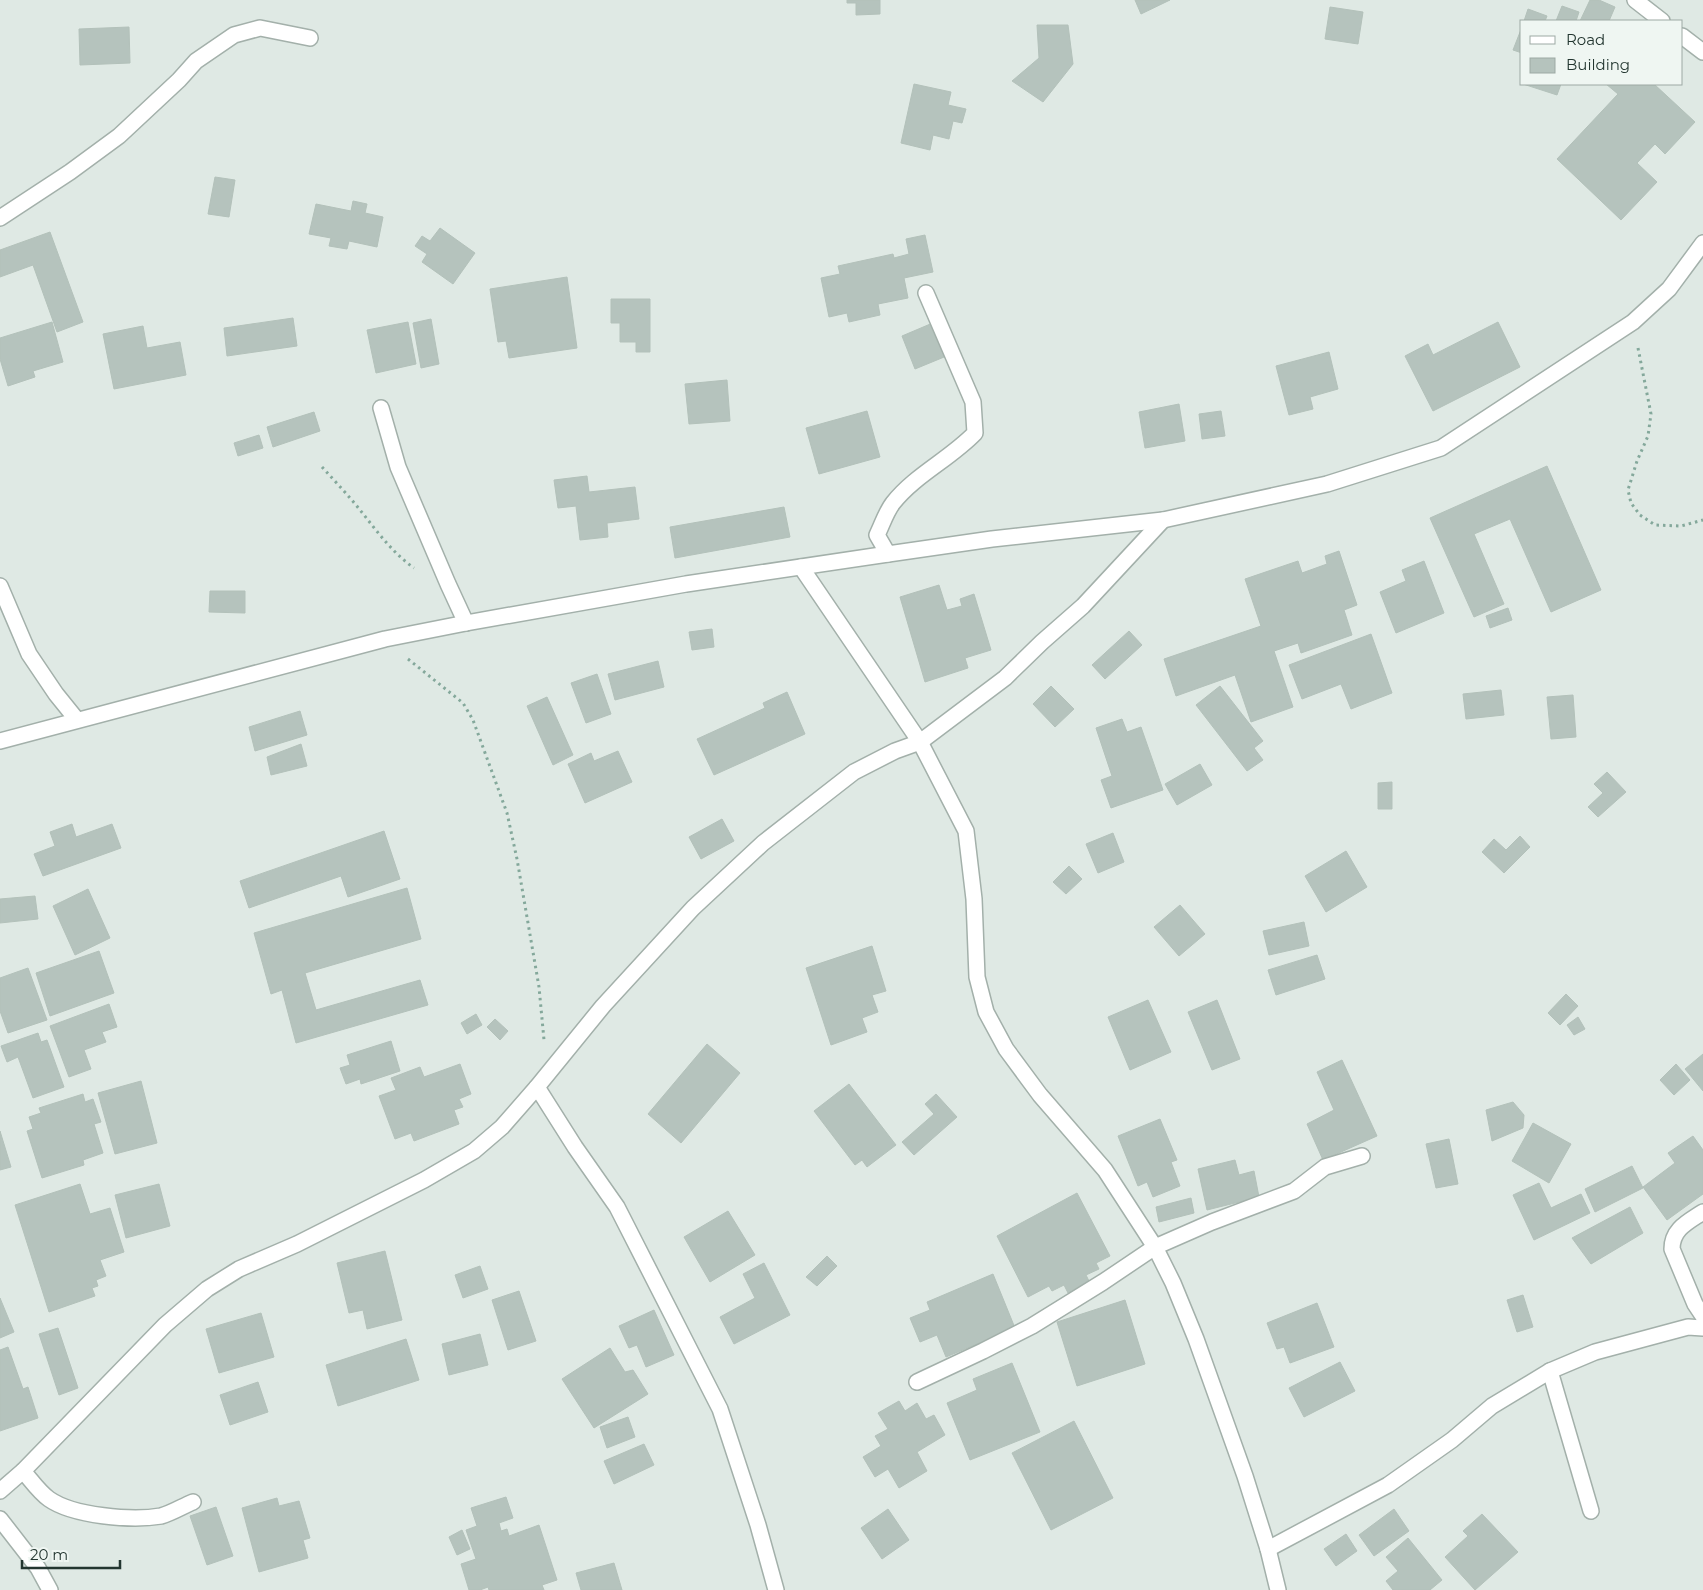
<svg xmlns="http://www.w3.org/2000/svg" width="1703" height="1590" font-family="Montserrat,sans-serif">
<style>
.building{fill:#b5c3bd;stroke:#b3c1ba}
.lines{fill:none;stroke-linecap:round;stroke-linejoin:round}
.lane-casing{stroke:#a3b0aa;stroke-width:18}
.street-casing{stroke:#a3b0aa;stroke-width:18}
.path{stroke:#84a89b;stroke-width:3;stroke-dasharray:2.5 4;stroke-linecap:butt}
.lane{stroke:#fff;stroke-width:15}
.street{stroke:#fff;stroke-width:15}
</style>
<rect width="100%" height="100%" fill="#dfe9e4"/>
<g class="building">
<polygon points="847,0 880,0 880,14 856,15 856,3 847,3"/>
<polygon points="1135,0 1170,0 1141,14"/>
<polygon points="1590,0 1599,0 1615,7 1609,21 1580,21"/>
<polygon points="1562,6 1579,12 1576,21 1556,21"/>
<polygon points="1330,7 1363,12 1358,44 1325,39"/>
<polygon points="1528,9 1547,16 1545,21 1524,21"/>
<polygon points="1037,25 1068,25 1073,64 1043,102 1012,81 1039,58"/>
<polygon points="129,27 130,63 80,65 79,29"/>
<polygon points="1522,27 1522,53 1513,50"/>
<polygon points="914,84 951,92 948,105 966,109 962,123 953,121 949,139 933,135 930,150 901,143"/>
<polygon points="1523,84 1561,84 1557,95"/>
<polygon points="1606,84 1654,84 1695,122 1665,154 1655,144 1637,163 1657,182 1621,220 1557,159 1618,94"/>
<polygon points="215,177 235,180 229,217 208,214"/>
<polygon points="353,201 367,204 365,213 383,217 377,247 349,241 347,249 329,246 331,238 309,234 316,204 351,211"/>
<polygon points="440,228 475,253 453,284 422,262 427,254 415,246 422,236 430,241"/>
<polygon points="50,232 83,322 57,332 33,265 0,277 0,250"/>
<polygon points="925,235 933,272 904,278 908,298 878,304 880,315 849,322 847,313 829,317 821,278 840,274 838,266 893,254 894,258 909,254 906,239"/>
<polygon points="567,277 577,348 509,358 506,341 498,342 490,289"/>
<polygon points="611,299 650,299 650,352 636,352 636,342 620,342 620,323 611,323"/>
<polygon points="293,318 297,346 227,356 224,328"/>
<polygon points="431,319 439,364 421,368 413,323"/>
<polygon points="52,322 63,362 33,371 35,377 8,386 0,359 0,338"/>
<polygon points="408,322 416,364 376,373 367,330"/>
<polygon points="935,322 949,355 915,369 902,336"/>
<polygon points="1498,322 1520,367 1433,411 1405,356 1428,344 1433,355"/>
<polygon points="143,326 147,348 180,342 186,375 114,389 103,334"/>
<polygon points="1329,352 1338,389 1310,397 1313,409 1289,415 1276,366"/>
<polygon points="727,380 730,421 689,424 685,384"/>
<polygon points="1179,404 1185,441 1145,448 1139,412"/>
<polygon points="867,411 880,457 819,474 806,428"/>
<polygon points="1221,411 1225,436 1202,439 1199,414"/>
<polygon points="314,412 320,431 273,447 267,427"/>
<polygon points="259,435 263,448 238,456 234,443"/>
<polygon points="1547,466 1601,590 1551,612 1510,519 1474,534 1504,604 1474,617 1430,518"/>
<polygon points="587,476 589,492 635,487 639,519 607,523 608,537 580,540 576,506 558,508 554,480"/>
<polygon points="784,507 790,537 675,558 670,527"/>
<polygon points="1339,551 1357,605 1344,610 1352,635 1301,653 1298,643 1274,651 1293,707 1251,722 1235,675 1176,696 1164,659 1261,626 1245,579 1298,561 1302,573 1327,564 1325,556"/>
<polygon points="1424,561 1444,613 1396,633 1380,592 1406,581 1402,570"/>
<polygon points="939,585 947,610 962,606 960,599 974,594 991,650 965,658 968,668 925,682 900,597"/>
<polygon points="210,591 245,591 245,613 209,612"/>
<polygon points="1508,608 1512,620 1490,628 1486,616"/>
<polygon points="712,629 714,647 692,650 689,632"/>
<polygon points="1129,631 1142,645 1105,679 1092,665"/>
<polygon points="1371,634 1392,693 1351,709 1341,684 1302,699 1289,665"/>
<polygon points="658,661 664,687 615,700 608,674"/>
<polygon points="597,674 611,714 586,723 571,683"/>
<polygon points="1051,686 1074,709 1055,727 1033,704"/>
<polygon points="1220,686 1263,741 1254,748 1263,760 1247,771 1196,705"/>
<polygon points="1501,690 1504,715 1466,719 1463,694"/>
<polygon points="787,692 805,734 714,775 697,739 765,708 763,703"/>
<polygon points="1573,695 1576,737 1551,739 1547,697"/>
<polygon points="547,697 573,755 553,765 527,706"/>
<polygon points="300,711 307,735 255,751 249,727"/>
<polygon points="1122,719 1127,732 1141,727 1163,790 1111,808 1101,780 1112,776 1096,728"/>
<polygon points="301,744 307,766 271,775 267,757"/>
<polygon points="618,751 632,782 585,803 568,764 591,753 594,761"/>
<polygon points="1200,764 1212,785 1177,805 1165,784"/>
<polygon points="1607,772 1626,792 1598,817 1588,807 1603,793 1594,784"/>
<polygon points="1392,782 1392,809 1378,809 1378,783"/>
<polygon points="722,819 734,841 701,859 689,837"/>
<polygon points="72,824 76,837 112,824 121,848 43,876 34,854 55,846 50,832"/>
<polygon points="384,831 400,879 348,897 341,876 249,908 240,881"/>
<polygon points="1113,833 1124,862 1098,873 1086,844"/>
<polygon points="1520,836 1530,847 1504,873 1482,852 1494,839 1506,850"/>
<polygon points="1346,851 1367,887 1326,912 1305,876"/>
<polygon points="1069,866 1082,879 1066,894 1053,882"/>
<polygon points="407,888 421,939 305,973 316,1010 420,980 428,1005 296,1043 282,990 271,994 254,933"/>
<polygon points="88,889 110,938 75,955 53,906"/>
<polygon points="35,896 38,919 0,923 0,899"/>
<polygon points="1180,905 1205,934 1179,956 1154,927"/>
<polygon points="1304,922 1309,946 1269,955 1263,931"/>
<polygon points="872,946 886,991 872,995 878,1012 862,1018 867,1032 831,1045 806,968"/>
<polygon points="99,951 114,993 50,1016 36,973"/>
<polygon points="1317,955 1325,979 1276,995 1268,970"/>
<polygon points="28,968 47,1020 8,1033 0,1011 0,978"/>
<polygon points="1566,994 1578,1006 1560,1025 1548,1013"/>
<polygon points="1148,1000 1171,1052 1130,1070 1108,1017"/>
<polygon points="1217,1000 1240,1059 1212,1070 1188,1012"/>
<polygon points="109,1004 117,1027 102,1032 106,1042 84,1050 91,1069 69,1077 50,1026"/>
<polygon points="476,1014 482,1025 467,1034 461,1023"/>
<polygon points="1578,1017 1585,1029 1574,1035 1567,1025"/>
<polygon points="495,1019 508,1031 500,1040 487,1027"/>
<polygon points="38,1033 41,1042 47,1040 64,1087 33,1098 18,1057 7,1062 1,1046"/>
<polygon points="391,1041 400,1071 361,1084 360,1079 346,1084 340,1068 350,1065 347,1055"/>
<polygon points="707,1044 740,1073 681,1143 648,1114"/>
<polygon points="1703,1054 1703,1091 1685,1069"/>
<polygon points="1342,1060 1377,1136 1323,1160 1307,1124 1334,1110 1317,1072"/>
<polygon points="460,1064 471,1094 459,1099 463,1107 454,1110 459,1124 414,1141 411,1133 395,1139 379,1096 396,1090 391,1078 420,1067 424,1077"/>
<polygon points="1676,1064 1690,1080 1674,1095 1660,1080"/>
<polygon points="141,1081 157,1143 115,1154 98,1093"/>
<polygon points="849,1084 896,1145 867,1167 862,1160 855,1165 814,1111"/>
<polygon points="83,1094 85,1102 93,1099 101,1122 94,1124 103,1153 83,1160 84,1165 42,1178 27,1131 33,1129 29,1117 41,1113 39,1108"/>
<polygon points="936,1094 957,1117 914,1155 902,1142 934,1114 925,1104"/>
<polygon points="1513,1102 1524,1115 1523,1128 1492,1141 1486,1110"/>
<polygon points="1160,1119 1177,1160 1171,1162 1180,1186 1153,1197 1147,1182 1138,1186 1118,1136"/>
<polygon points="1533,1123 1571,1144 1549,1183 1512,1161"/>
<polygon points="0,1131 11,1167 0,1170"/>
<polygon points="1693,1136 1703,1150 1703,1194 1667,1220 1643,1187 1675,1163 1668,1153"/>
<polygon points="1449,1139 1458,1184 1436,1188 1426,1144"/>
<polygon points="1235,1160 1239,1175 1254,1171 1259,1197 1207,1210 1198,1169"/>
<polygon points="1632,1166 1643,1188 1595,1212 1585,1189"/>
<polygon points="1539,1183 1551,1208 1581,1194 1590,1213 1534,1240 1513,1195"/>
<polygon points="80,1184 90,1214 110,1208 124,1252 100,1260 106,1276 96,1280 98,1286 92,1288 95,1296 49,1312 15,1205"/>
<polygon points="159,1184 170,1226 126,1238 115,1195"/>
<polygon points="1077,1193 1110,1256 1096,1263 1099,1269 1086,1275 1089,1281 1068,1293 1064,1285 1052,1291 1049,1286 1028,1297 997,1236"/>
<polygon points="1191,1198 1194,1213 1159,1222 1156,1207"/>
<polygon points="1630,1207 1643,1233 1591,1264 1572,1238"/>
<polygon points="728,1211 755,1255 710,1282 684,1237"/>
<polygon points="385,1251 402,1320 367,1329 363,1310 349,1313 337,1263"/>
<polygon points="827,1256 837,1266 817,1286 806,1277"/>
<polygon points="764,1263 790,1315 734,1344 720,1317 755,1298 743,1274"/>
<polygon points="480,1266 488,1289 463,1298 455,1275"/>
<polygon points="993,1274 1015,1328 946,1357 937,1335 920,1342 910,1318 930,1310 927,1302"/>
<polygon points="519,1291 536,1341 508,1350 492,1300"/>
<polygon points="1523,1295 1533,1327 1517,1332 1507,1300"/>
<polygon points="0,1298 14,1332 0,1338"/>
<polygon points="1125,1300 1145,1364 1077,1386 1057,1322"/>
<polygon points="1317,1303 1334,1347 1290,1363 1284,1347 1277,1349 1267,1323"/>
<polygon points="654,1310 674,1355 646,1367 637,1345 629,1348 619,1326"/>
<polygon points="261,1313 274,1357 219,1373 206,1329"/>
<polygon points="58,1328 78,1388 59,1395 39,1334"/>
<polygon points="480,1334 488,1365 449,1375 442,1344"/>
<polygon points="406,1339 419,1380 338,1406 326,1365"/>
<polygon points="8,1347 23,1389 28,1387 38,1418 0,1431 0,1350"/>
<polygon points="610,1348 625,1372 633,1370 648,1394 594,1428 562,1379"/>
<polygon points="1340,1362 1355,1391 1304,1417 1289,1388"/>
<polygon points="1012,1363 1040,1432 970,1460 947,1403 977,1390 973,1379"/>
<polygon points="258,1382 268,1412 230,1425 220,1395"/>
<polygon points="899,1401 905,1411 917,1403 926,1419 934,1415 945,1435 917,1452 927,1471 899,1488 888,1469 875,1477 863,1457 881,1446 875,1436 888,1429 878,1413"/>
<polygon points="628,1417 635,1437 607,1448 600,1427"/>
<polygon points="1074,1421 1113,1498 1051,1530 1012,1453"/>
<polygon points="644,1444 654,1465 614,1484 604,1461"/>
<polygon points="506,1497 513,1518 499,1523 501,1531 507,1529 509,1536 539,1525 557,1580 542,1585 544,1590 489,1590 488,1587 480,1590 469,1590 461,1564 476,1559 466,1530 477,1526 471,1508"/>
<polygon points="277,1498 279,1506 299,1501 310,1538 303,1540 308,1558 259,1572 242,1508"/>
<polygon points="216,1507 233,1556 207,1565 190,1516"/>
<polygon points="888,1509 909,1540 882,1559 861,1528"/>
<polygon points="1394,1509 1409,1531 1374,1556 1359,1535"/>
<polygon points="1482,1514 1518,1552 1475,1590 1445,1557 1468,1536 1463,1531"/>
<polygon points="462,1530 470,1549 457,1555 449,1537"/>
<polygon points="1346,1534 1357,1551 1336,1566 1324,1549"/>
<polygon points="1408,1538 1442,1580 1430,1590 1393,1590 1386,1581 1398,1571 1386,1557"/>
<polygon points="614,1563 622,1590 581,1590 576,1573"/>
</g>
<g class="lines">
<g class="lane-casing">
<polyline id="lane" points="1550,1371 1591,1511"/>
</g>
<g class="street-casing">
<g id="street">
<polyline points="1635,0 1662,21"/>
<polyline points="1682,36 1703,52"/>
<polyline points="0,218 70,172 119,136 179,80 196,61 234,35 260,28 310,38"/>
<polyline points="381,408 398,467 448,584 466,623"/>
<path d="M888,554L877,535C882,525 886,512 893,503C915,475 950,459 975,433L973,402L926,293"/>
<polyline points="801,567 920,742 966,831 974,899 977,977 986,1012 1006,1049 1040,1095 1105,1170 1155,1247 1173,1283 1196,1339 1245,1476 1268,1549 1278,1590"/>
<polyline points="0,586 29,654 56,694 77,720"/>
<polyline points="0,741 385,639 466,623 686,584 888,554 992,539 1163,520 1327,484 1441,448 1633,322 1669,289 1703,243"/>
<polyline points="537,1087 575,1147 617,1207 720,1409 758,1525 776,1590"/>
<path d="M1703,1212C1688,1222 1672,1229 1672,1249L1695,1304L1703,1316"/>
<polyline points="917,1382 983,1351 1032,1326 1103,1282 1155,1247 1212,1222 1294,1191 1325,1167 1362,1156"/>
<path d="M23,1471C31,1480 39,1492 49,1499C73,1516 132,1521 161,1516C172,1513 183,1506 193,1502"/>
<polyline points="0,1491 23,1471 165,1325 207,1289 239,1269 297,1244 424,1180 474,1151 502,1127 537,1087 603,1006 693,908 763,843 854,772 895,751 920,742 1005,678 1042,642 1083,606 1163,520"/>
<polyline points="0,1519 38,1568 50,1590"/>
<polyline points="1268,1549 1388,1485 1452,1440 1492,1406 1550,1371 1595,1352 1688,1327 1703,1328"/>
</g>
</g>
<g class="path">
<polyline points="1638,348 1651,414 1648,436 1637,461 1628,490 1631,503 1640,515 1655,525 1681,526 1703,520"/>
<path d="M322,467C333,479 345,492 356,505C374,527 390,551 414,568"/>
<polyline points="408,659 463,703 473,720 507,813 517,859 539,987 544,1040"/>
</g>
<use href="#lane" class="lane"/>
<use href="#street" class="street"/>
</g>
<rect x="1520" y="20" width="162" height="65" fill="#eff6f2" stroke="#9da9a4"/>
<rect x="1530" y="36" width="25" height="8" fill="#ffffff" stroke="#9da9a4"/>
<text x="1566" y="45" font-size="15" fill="#233630">Road</text>
<rect x="1530" y="58" width="25" height="15" fill="#b5c3bd" stroke="#9da9a4"/>
<text x="1566" y="70" font-size="15" fill="#233630">Building</text>
<path d="M22 1560v8h98v-8" fill="none" stroke="#233630" stroke-width="2.5"/>
<text x="30" y="1560" font-size="15" fill="#233630" stroke="#eff6f2" stroke-width="4" paint-order="stroke">20 m</text>
</svg>
